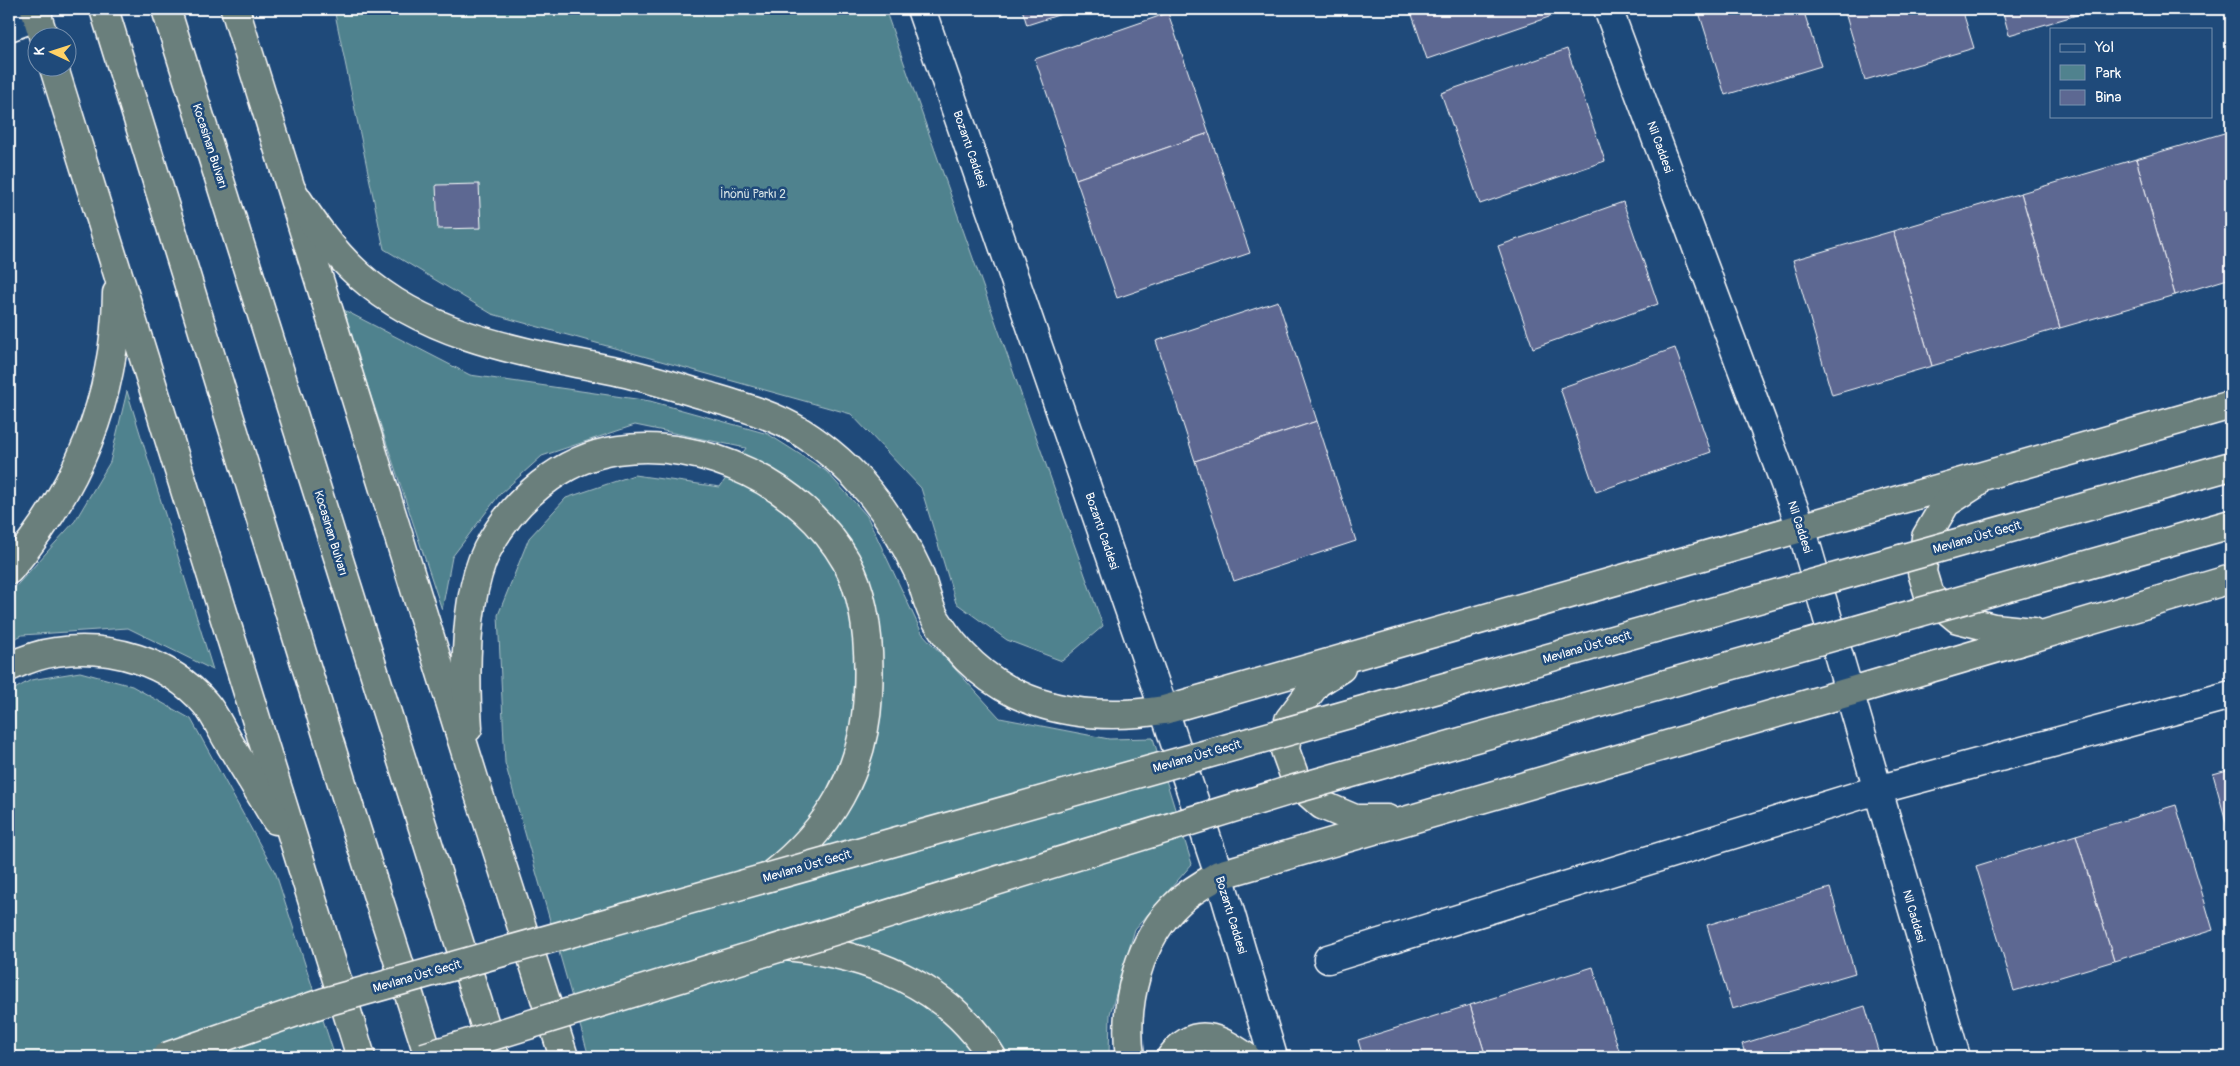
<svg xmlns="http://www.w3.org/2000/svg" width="2240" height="1066" font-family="Pangolin,sans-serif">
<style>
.green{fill:#50828e;stroke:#a8c0c6}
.building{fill:#5d6892;stroke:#fff}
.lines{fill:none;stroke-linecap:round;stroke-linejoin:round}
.street-casing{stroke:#fff;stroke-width:31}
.highway-casing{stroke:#fff;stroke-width:31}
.street{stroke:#1f4a7a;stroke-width:28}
.highway{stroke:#6b7f7c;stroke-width:28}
.highway-bridge-casing{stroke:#fff;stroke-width:31;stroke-linecap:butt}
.highway-bridge{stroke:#6b7f7c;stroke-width:28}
.labels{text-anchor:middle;stroke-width:5;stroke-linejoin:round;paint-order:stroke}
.street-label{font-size:12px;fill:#fff;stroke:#1f4a7a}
.park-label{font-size:12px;fill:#d3e0e3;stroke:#1f4a7a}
</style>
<rect width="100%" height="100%" fill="#1f4a7a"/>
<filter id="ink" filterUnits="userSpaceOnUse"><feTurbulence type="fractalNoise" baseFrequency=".02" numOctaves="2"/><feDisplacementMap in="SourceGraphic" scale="10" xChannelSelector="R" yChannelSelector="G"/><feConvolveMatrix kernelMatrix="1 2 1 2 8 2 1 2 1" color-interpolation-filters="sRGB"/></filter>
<g filter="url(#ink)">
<g class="green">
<polygon points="334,9 885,9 1103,626 1062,661 1007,640 956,603 921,488 851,414 492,314 384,249"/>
<polygon points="342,309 470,375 650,401 768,434 826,471 867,516 922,633 1000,718 1109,739 1153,738 1192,864 1135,929 1110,1014 1109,1057 589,1057 505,763 498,615 529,538 566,498 634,475 720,487 746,448 635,425 542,456 500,494 452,557 442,610"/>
<polygon points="127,391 213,670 128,628 22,635 9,642 9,594 75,521 110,462"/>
<polygon points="80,672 132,686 191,719 276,874 335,1057 9,1057 9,692 31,680"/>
</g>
<g class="building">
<polygon points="1022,9 1077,9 1027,25"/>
<polygon points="1410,9 1550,9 1552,16 1427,59"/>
<polygon points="1698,9 1803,9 1821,66 1725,95"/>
<polygon points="1844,9 1962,9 1974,48 1865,80"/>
<polygon points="2002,9 2097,9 2009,35"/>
<polygon points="1168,13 1209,133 1076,179 1035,59"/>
<polygon points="1567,49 1605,161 1480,204 1441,93"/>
<polygon points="2231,131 2231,278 2175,295 2136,159"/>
<polygon points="1209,133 1250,253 1117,298 1076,179"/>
<polygon points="2136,159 2175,295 2060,328 2021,193"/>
<polygon points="479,184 481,228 438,229 436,185"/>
<polygon points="2021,193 2060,328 1932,366 1893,231"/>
<polygon points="1623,202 1658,304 1533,348 1498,246"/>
<polygon points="1893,231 1932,366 1832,395 1793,260"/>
<polygon points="1278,301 1317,421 1195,461 1156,341"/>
<polygon points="1675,348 1711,452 1596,492 1560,388"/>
<polygon points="1317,421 1356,541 1234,581 1195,461"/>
<polygon points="2231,769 2231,840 2213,774"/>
<polygon points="2176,805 2213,930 2114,961 2076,835"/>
<polygon points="2076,835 2114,961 2014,991 1976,866"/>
<polygon points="1830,888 1855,973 1732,1009 1707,925"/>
<polygon points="1593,967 1621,1057 1486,1057 1470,1005"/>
<polygon points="1470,1005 1486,1057 1363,1057 1358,1040"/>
<polygon points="1865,1006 1880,1057 1746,1057 1742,1044"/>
</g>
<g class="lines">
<g class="street-casing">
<g id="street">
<polyline points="921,9 1164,710 1219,875 1273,1057"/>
<polyline points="1608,9 1801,527 1956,1057"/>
<polyline points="9,27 38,16"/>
<polyline points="1328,959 1877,790 2231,695"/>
</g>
</g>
<g class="highway-casing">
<g id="highway">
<polyline points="35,9 44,38"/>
<polyline points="104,9 353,819 429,1057"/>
<polyline points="166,9 495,1057"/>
<polyline points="235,9 474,779 564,1057"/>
<polyline points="54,68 361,1057"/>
<path d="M292,191C312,222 332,251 360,276C431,340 531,353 621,372C649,378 677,387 704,395C737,405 772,414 801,432C855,466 891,513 918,571C925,587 927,606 937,621C989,704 1072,724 1164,710L2231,405"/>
<polyline points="1974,485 1946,503 1926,537 1922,572 1929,595 1958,619 1994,628 2033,632"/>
<path d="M9,570C78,488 115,401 117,293"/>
<path d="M9,667C24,660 39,654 56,652C109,644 169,661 205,703C214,713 220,727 227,739C243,766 260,793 276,820"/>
<polyline points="1341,668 1317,683 1289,720 1285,750 1297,783 1322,805 1355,819 1387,819"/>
<path d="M468,728C465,677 464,597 487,550C512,501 561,458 618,450C705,438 802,484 846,561C867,599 870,651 868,694C864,772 830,829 770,876"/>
<path d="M785,946C866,954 948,984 992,1057"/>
<path d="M1130,1057C1123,1003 1138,939 1180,901C1192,890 1205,883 1219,875L1849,692L2231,579"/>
<path d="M1171,1057C1196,1025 1218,1038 1246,1057"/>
</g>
</g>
<use href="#street" class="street"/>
<use href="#highway" class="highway"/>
<g class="highway-bridge-casing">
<g id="highway-bridge">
<polyline points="166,1057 325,1002 2231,466"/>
<polyline points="424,1057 1288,791 2231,524"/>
</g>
</g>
<use href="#highway-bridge" class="highway-bridge"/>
</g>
</g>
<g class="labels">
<g class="street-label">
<text transform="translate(210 146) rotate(72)" y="4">Kocasinan Bulvarı</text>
<text transform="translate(1660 147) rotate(70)" y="4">Nil Caddesi</text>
<text transform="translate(970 149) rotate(71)" y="4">Bozantı Caddesi</text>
<text transform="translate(1800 527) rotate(72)" y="4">Nil Caddesi</text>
<text transform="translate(1102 531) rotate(71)" y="4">Bozantı Caddesi</text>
<text transform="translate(331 533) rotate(73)" y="4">Kocasinan Bulvarı</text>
<text transform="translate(1977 537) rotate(-16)" y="4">Mevlana Üst Geçit</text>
<text transform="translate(1587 647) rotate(-16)" y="4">Mevlana Üst Geçit</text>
<text transform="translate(1197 756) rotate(-16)" y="4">Mevlana Üst Geçit</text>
<text transform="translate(807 866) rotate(-16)" y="4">Mevlana Üst Geçit</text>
<text transform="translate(1231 915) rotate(73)" y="4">Bozantı Caddesi</text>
<text transform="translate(1914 916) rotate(74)" y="4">Nil Caddesi</text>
<text transform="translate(417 976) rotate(-16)" y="4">Mevlana Üst Geçit</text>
</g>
<g class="park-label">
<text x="753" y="198">İnönü Parkı 2</text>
</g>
</g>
<rect width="2240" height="1066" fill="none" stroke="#1f4a7a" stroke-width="30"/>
<rect x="15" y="15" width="2210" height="1036" fill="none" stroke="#fff" stroke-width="2" filter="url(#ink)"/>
<rect x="2050" y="28" width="162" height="90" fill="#1f4a7a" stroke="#7992af"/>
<rect x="2060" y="44" width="25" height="8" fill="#1f4a7a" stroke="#7992af"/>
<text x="2095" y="52" font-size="15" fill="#ffffff">Yol</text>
<rect x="2060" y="65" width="25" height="15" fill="#50828e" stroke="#7992af"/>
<text x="2095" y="78" font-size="15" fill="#ffffff">Park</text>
<rect x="2060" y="90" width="25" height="15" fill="#5d6892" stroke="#7992af"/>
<text x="2095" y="102" font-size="15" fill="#ffffff">Bina</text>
<g transform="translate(52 52) rotate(274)"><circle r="24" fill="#1f4a7a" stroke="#7992af"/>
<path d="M0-4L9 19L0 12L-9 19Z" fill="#ffd166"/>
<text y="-8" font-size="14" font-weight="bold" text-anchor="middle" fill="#ffffff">K</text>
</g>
</svg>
